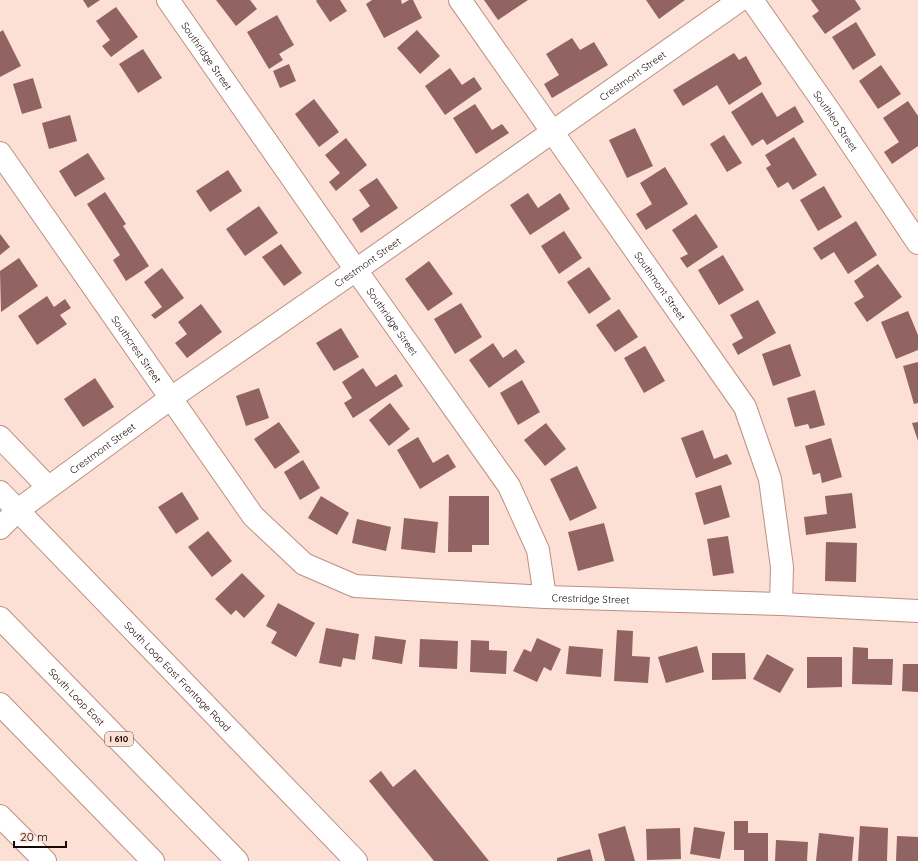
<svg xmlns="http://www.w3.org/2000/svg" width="918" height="861" font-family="Quicksand,sans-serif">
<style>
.building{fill:#916363}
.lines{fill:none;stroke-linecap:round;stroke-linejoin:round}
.minor-casing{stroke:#bd9081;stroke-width:24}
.major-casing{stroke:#bd9081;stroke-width:24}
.highway-casing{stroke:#bd9081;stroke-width:24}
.minor{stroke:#fff;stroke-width:22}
.major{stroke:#fff;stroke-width:22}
.highway{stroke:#fff;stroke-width:22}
.labels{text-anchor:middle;stroke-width:3;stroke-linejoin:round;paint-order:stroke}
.shield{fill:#fcdfd5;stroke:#5c4843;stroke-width:1}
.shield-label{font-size:9px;font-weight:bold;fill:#170804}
.street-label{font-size:10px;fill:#170804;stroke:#fcdfd5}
</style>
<rect width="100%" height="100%" fill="#fcdfd5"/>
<g class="building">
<polygon points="83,0 100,0 88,8"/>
<polygon points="216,0 250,0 257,9 236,26"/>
<polygon points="317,0 340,0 347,11 330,22 316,1"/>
<polygon points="372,0 401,0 402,4 409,0 413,0 422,18 384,38 366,4"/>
<polygon points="484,0 528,0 498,20"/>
<polygon points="646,0 685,0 659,19"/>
<polygon points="811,0 855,0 861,9 825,34 812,16 819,11"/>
<polygon points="116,7 138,37 111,57 102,46 110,40 96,21"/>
<polygon points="277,15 294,45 279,54 283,60 269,69 247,32"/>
<polygon points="856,22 876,55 853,70 832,37"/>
<polygon points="3,30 21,66 0,77 0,32"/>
<polygon points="417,30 440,56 420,74 397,48"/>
<polygon points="572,38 580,50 594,42 608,65 552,98 544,84 559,75 546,54"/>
<polygon points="143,49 162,78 138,93 119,64"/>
<polygon points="734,53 739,60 746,56 762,84 729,105 717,85 683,106 673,90"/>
<polygon points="289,64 296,81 280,88 273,71"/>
<polygon points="881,65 901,94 878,109 859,81"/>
<polygon points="450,68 462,85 474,77 482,89 445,115 425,86"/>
<polygon points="33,78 42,108 22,114 13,84"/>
<polygon points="762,92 777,117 795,106 804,122 767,145 763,139 752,146 731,112"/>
<polygon points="314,99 339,132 319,147 295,114"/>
<polygon points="908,101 918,116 918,146 892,164 884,152 899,142 883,118"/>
<polygon points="475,104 492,130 502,124 509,133 476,154 453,118"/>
<polygon points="70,115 77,141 49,149 42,123"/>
<polygon points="635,128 653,166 627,178 609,140"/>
<polygon points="724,135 742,163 727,172 710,144"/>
<polygon points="794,137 817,175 793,190 788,182 778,188 766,168 771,165 765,155"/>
<polygon points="346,138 367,165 336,191 329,182 340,173 325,155"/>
<polygon points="88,153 105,179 75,197 59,171"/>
<polygon points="665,167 688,204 646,230 636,214 652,204 640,183"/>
<polygon points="228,170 242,191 210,212 196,191"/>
<polygon points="377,178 398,208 361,233 352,219 370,206 359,190"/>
<polygon points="824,186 842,217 818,231 800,200"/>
<polygon points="105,192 126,224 123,226 149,266 126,281 113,260 120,255 87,204"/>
<polygon points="528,193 538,208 560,193 570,209 530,235 510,205"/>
<polygon points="259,206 278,233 245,256 226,229"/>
<polygon points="696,214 718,247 687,268 680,258 688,254 672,230"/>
<polygon points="856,221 877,255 848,274 834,252 821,260 813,248"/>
<polygon points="564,231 582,258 559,274 541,246"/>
<polygon points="0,234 10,247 0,255"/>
<polygon points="281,244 302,273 284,286 262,257"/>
<polygon points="723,255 744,290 719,305 698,270"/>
<polygon points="19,258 38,286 1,312 0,271"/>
<polygon points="429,261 453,294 428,311 405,279"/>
<polygon points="878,264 902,297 867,322 854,303 864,297 854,281"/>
<polygon points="589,267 611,299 589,314 567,282"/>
<polygon points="162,268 184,298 155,319 151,315 162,307 144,282"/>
<polygon points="47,296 54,307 65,299 71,308 60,315 67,324 37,345 18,316"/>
<polygon points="758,300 776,333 738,355 732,344 743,338 730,315"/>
<polygon points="461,303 482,337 455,354 434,319"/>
<polygon points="201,304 222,332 187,358 175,343 187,334 178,322"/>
<polygon points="619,309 638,337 615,352 596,325"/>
<polygon points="908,311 918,335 918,350 896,359 881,322"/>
<polygon points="341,328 359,357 334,371 316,343"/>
<polygon points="493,343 503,358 516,349 525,362 489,388 469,360"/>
<polygon points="790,344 801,376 773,386 762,354"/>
<polygon points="645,346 665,381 644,393 624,358"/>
<polygon points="918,362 918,403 914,404 903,366"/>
<polygon points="363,368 376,387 396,374 403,386 353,418 344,403 352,398 342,382"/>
<polygon points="95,378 114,407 83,427 64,399"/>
<polygon points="522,380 540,412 518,425 500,393"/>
<polygon points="259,388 269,418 246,426 236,396"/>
<polygon points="815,390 825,425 810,429 808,424 795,427 787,398"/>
<polygon points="390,403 410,429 389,446 369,420"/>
<polygon points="279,422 300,452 275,469 254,439"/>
<polygon points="918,422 918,441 912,423"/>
<polygon points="546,423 566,449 545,466 524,440"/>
<polygon points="703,430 714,459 727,454 732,464 696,478 681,438"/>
<polygon points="418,437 433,463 448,454 456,467 420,489 397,450"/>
<polygon points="831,438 842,477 822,483 820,473 813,475 805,446"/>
<polygon points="303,460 320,488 300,500 284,472"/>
<polygon points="577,466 597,508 570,521 550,479"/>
<polygon points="721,485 730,517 704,525 695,493"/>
<polygon points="182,492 199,519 176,534 158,507"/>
<polygon points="852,493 856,528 806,535 804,517 827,514 825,496"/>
<polygon points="321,496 349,513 337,535 308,518"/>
<polygon points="449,496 489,496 489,545 472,545 472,552 448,552"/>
<polygon points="404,518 438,522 435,553 401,549"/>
<polygon points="357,519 391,527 386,551 352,543"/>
<polygon points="604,523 614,561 578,571 568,532"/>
<polygon points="208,531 232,561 212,577 188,547"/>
<polygon points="728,536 734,573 713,576 707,539"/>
<polygon points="826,542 857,543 856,582 825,581"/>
<polygon points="242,573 265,596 244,618 236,610 231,615 215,599"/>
<polygon points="278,603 315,623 296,657 271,643 277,632 266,626"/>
<polygon points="326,628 359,634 355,660 343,658 341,667 319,663"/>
<polygon points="617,630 633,631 632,656 650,657 648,683 614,681"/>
<polygon points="375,636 406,640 402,664 372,659"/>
<polygon points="537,638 561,649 551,671 544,667 537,682 513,671 524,649 531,652"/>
<polygon points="420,639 458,641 457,669 419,667"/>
<polygon points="471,640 489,641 489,650 507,651 506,674 470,672"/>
<polygon points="569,646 603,649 601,677 566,674"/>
<polygon points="697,646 704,672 666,683 658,657"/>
<polygon points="853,647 868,648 868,659 893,659 892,685 852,684"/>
<polygon points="712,653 745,653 746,679 712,680"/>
<polygon points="767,654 794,669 780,693 753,679"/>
<polygon points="807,657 842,657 842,687 807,688"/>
<polygon points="903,664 918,664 918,692 902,691"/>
<polygon points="415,769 489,861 434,861 369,781 381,771 393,787"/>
<polygon points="734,821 748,821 748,833 768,833 768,861 744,861 744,850 734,850"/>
<polygon points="625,826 635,861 605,861 598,834"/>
<polygon points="860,826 888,828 887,861 858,861"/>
<polygon points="694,827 725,832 720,859 690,854"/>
<polygon points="680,828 681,859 647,860 646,829"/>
<polygon points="819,833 854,837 852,861 816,861"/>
<polygon points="897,836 918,837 918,861 896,861"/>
<polygon points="776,840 808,842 807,861 775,861"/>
<polygon points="590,849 593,861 557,861 557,858"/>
</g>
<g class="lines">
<g class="minor-casing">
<g id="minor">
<path id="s1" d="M168,0L356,270L509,486L538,550L545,597"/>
<path id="s2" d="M460,0L745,407L770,479L782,567L781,604"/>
<path id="s3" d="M752,0L828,109L918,243"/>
<path id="s4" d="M0,153L253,516L304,564L355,586L545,597L781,604L918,611"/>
<polyline points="0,437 48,487"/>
<path id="s5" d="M0,528L18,510L171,398L356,270L740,0"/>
</g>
</g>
<g class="major-casing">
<g id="major">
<path id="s6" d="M0,492L356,861"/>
<polyline points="0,816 45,861"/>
</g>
</g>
<g class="highway-casing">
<g id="highway">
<path id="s7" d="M0,618L237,861"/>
<polyline points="0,704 153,861"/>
</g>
</g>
<use href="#minor" class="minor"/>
<use href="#major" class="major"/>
<use href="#highway" class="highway"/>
</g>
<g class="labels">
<rect class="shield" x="105" y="732" width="28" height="14" rx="3"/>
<g class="shield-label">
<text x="119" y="742">I 610</text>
</g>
<g class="street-label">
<text dy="4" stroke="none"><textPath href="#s1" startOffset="68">Southridge Street</textPath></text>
<text dy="4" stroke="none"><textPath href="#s5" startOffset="778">Crestmont Street</textPath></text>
<text dy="4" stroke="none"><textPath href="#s3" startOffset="147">Southlea Street</textPath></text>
<text dy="4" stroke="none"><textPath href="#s5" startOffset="454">Crestmont Street</textPath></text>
<text dy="4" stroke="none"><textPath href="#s2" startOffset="349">Southmont Street</textPath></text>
<text dy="4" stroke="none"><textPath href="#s1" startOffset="392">Southridge Street</textPath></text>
<text dy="4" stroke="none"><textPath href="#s4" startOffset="239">Southcrest Street</textPath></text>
<text dy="4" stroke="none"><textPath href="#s5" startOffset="130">Crestmont Street</textPath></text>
<text dy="4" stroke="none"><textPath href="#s4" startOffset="804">Crestridge Street</textPath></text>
<text dy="4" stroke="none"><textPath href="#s6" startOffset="256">South Loop East Frontage Road</textPath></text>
<text dy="4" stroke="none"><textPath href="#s7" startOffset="110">South Loop East</textPath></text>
</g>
</g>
<path d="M14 841v6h52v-6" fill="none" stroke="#170804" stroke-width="2"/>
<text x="20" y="841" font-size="12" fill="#170804" stroke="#fcdfd5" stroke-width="3" paint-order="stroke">20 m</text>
</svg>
